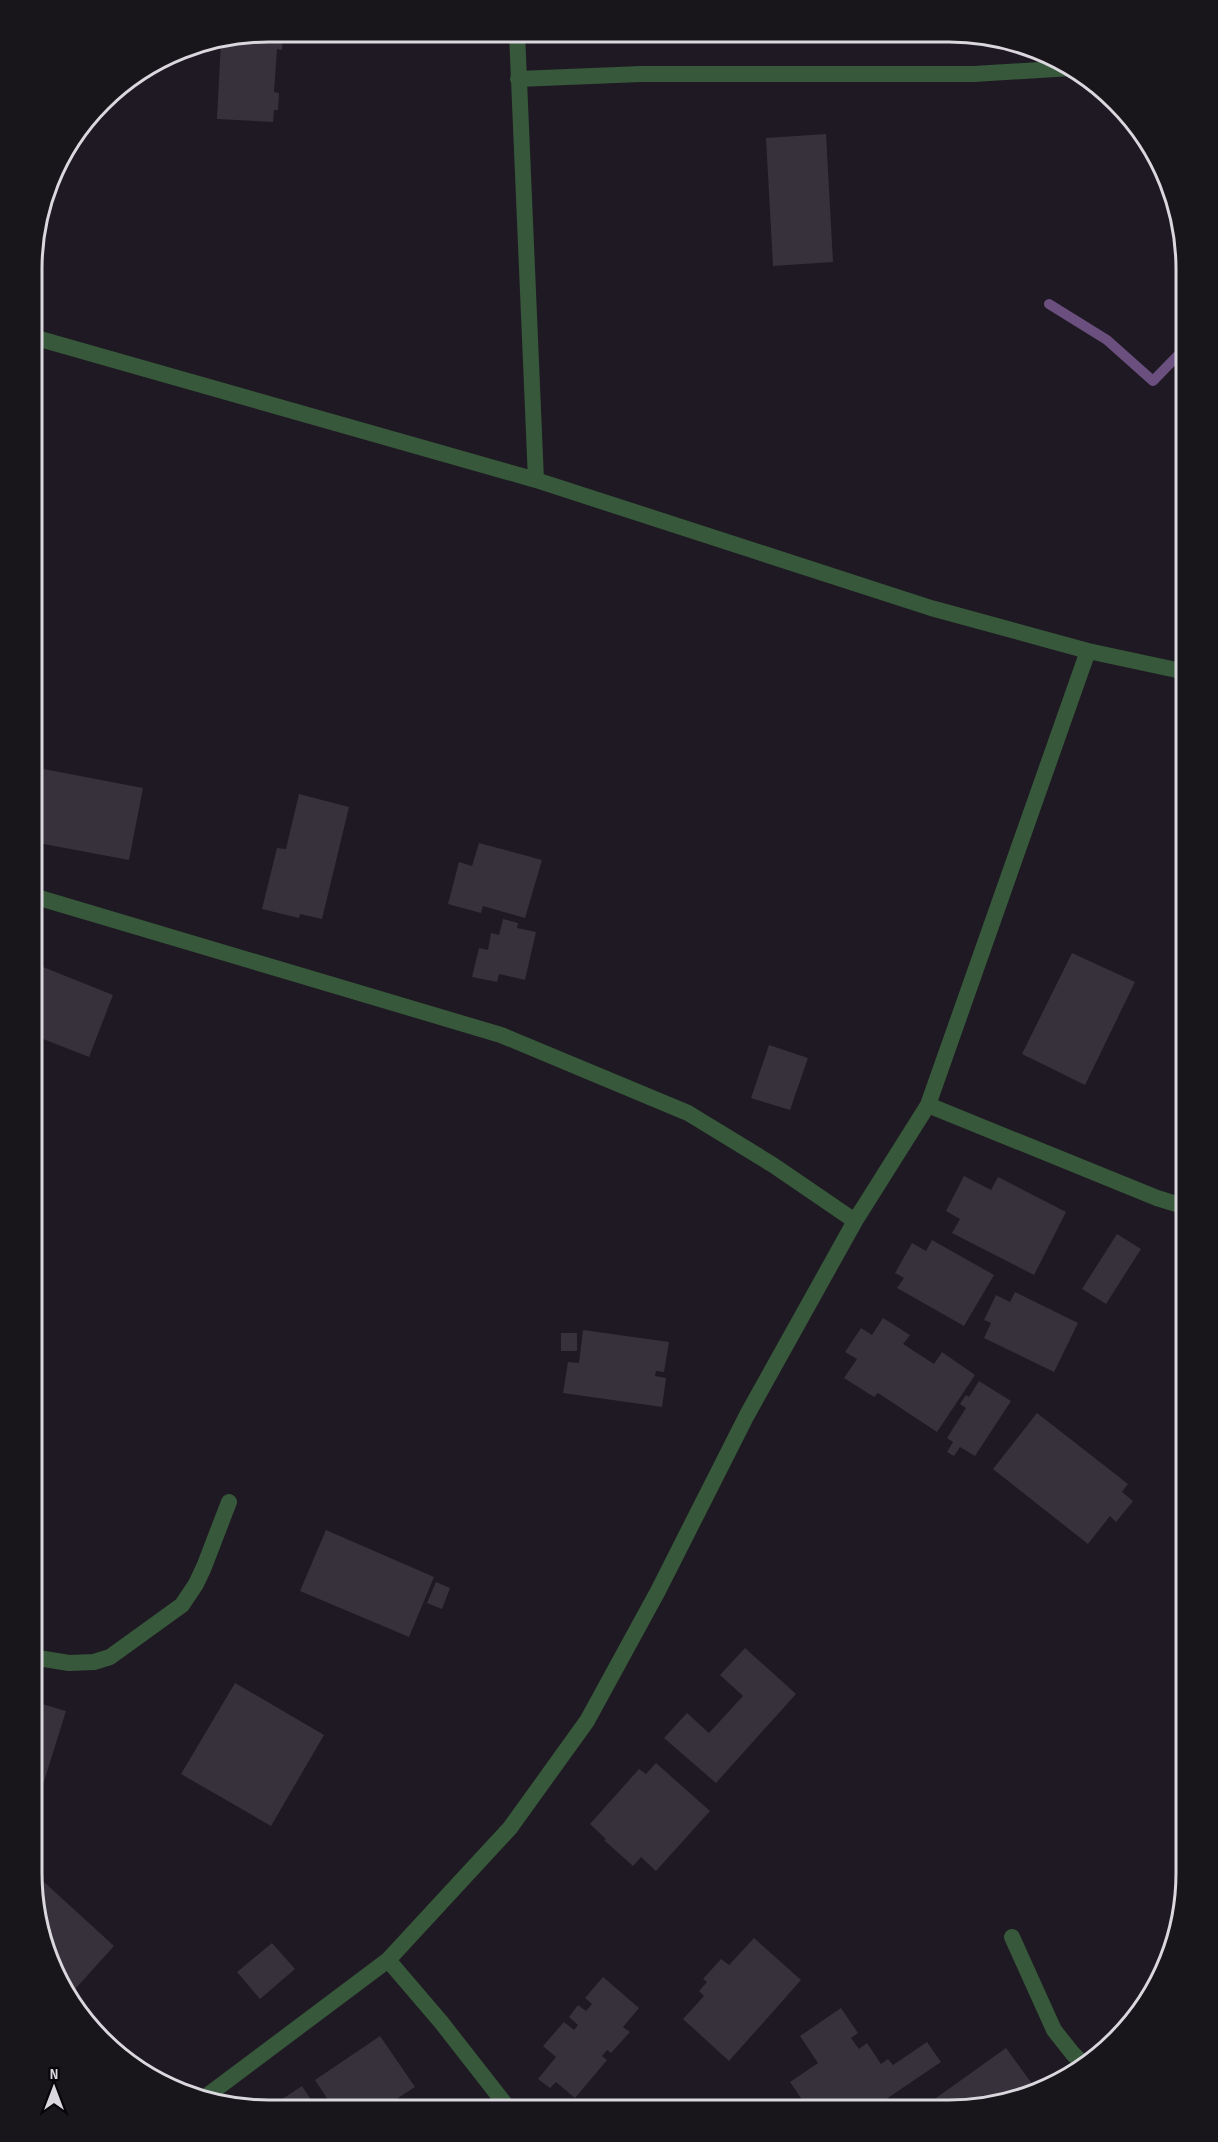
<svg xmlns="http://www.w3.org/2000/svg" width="1218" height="2142" font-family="'Sofia Sans Condensed',sans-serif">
  <rect width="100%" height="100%" fill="#1e1922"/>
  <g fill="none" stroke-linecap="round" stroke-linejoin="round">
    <path stroke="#6b4f7e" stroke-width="10" d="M1049 304 1107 340 1153 381 1186 347"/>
  </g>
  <path fill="#37313b" d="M269 32H283L282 50 277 49 274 92 279 93 278 110H274L273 122 217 119 221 41Z
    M826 134 833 262 773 266 766 138Z
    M33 767 143 788 129 860 33 842Z
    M299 794 349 807 322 919 300 914 299 918 262 909 277 848 286 849Z
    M479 843 542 860 525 918 483 906 481 913 448 904 459 862 472 866Z
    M503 919 518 923 517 928 536 932 525 980 499 974 497 982 472 977 479 948 488 950 491 933 499 935Z
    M1072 953 1135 982 1085 1085 1022 1054Z
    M33 963 113 995 89 1057 33 1035Z
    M769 1045 808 1058 790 1110 751 1098Z
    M964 1176 991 1190 998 1177 1066 1212 1034 1275 952 1233 960 1219 946 1211Z
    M1117 1234 1141 1249 1106 1304 1082 1289Z
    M932 1240 994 1275 964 1326 897 1288 904 1278 895 1273 912 1243 926 1251Z
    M1015 1292 1078 1323 1054 1372 984 1338 991 1323 984 1320 996 1295 1010 1302Z
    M883 1318 910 1335 903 1344 934 1364 942 1352 975 1375 937 1432 878 1393 874 1397 844 1378 857 1359 845 1352 861 1328 872 1335Z
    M583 1330 669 1342 664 1372 656 1371 655 1376 666 1378 662 1407 563 1393 568 1362 579 1363Z
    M561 1333H577V1351H561Z
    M979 1381 1011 1401 975 1456 960 1447 954 1456 947 1452 953 1442 947 1438 966 1408 960 1404 966 1395 969 1397Z
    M1037 1413 1128 1484 1122 1492 1133 1501 1116 1522 1110 1516 1088 1544 993 1469Z
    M326 1530 434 1577 409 1637 300 1591Z
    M436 1582 450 1588 442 1609 427 1603Z
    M745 1648 796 1694 716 1783 664 1738 687 1713 709 1733 743 1696 720 1675Z
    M235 1683 324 1735 271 1826 181 1774Z
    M32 1701 66 1711 32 1820Z
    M656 1763 710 1811 656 1871 641 1857 633 1866 604 1840 606 1839 590 1824 639 1769 646 1774Z
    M32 1871 114 1946 68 1997 44 1950Z
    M754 1938 801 1980 729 2061 683 2019 704 1996 699 1991 707 1982 703 1979 721 1959 729 1965Z
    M272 1943 295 1969 260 1999 237 1972Z
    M603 1977 639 2008 623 2027 630 2032 611 2053 607 2050 602 2056 607 2060 575 2098 556 2082 550 2088 538 2079 556 2057 543 2046 564 2022 574 2030 578 2025 569 2017 578 2005 586 2011 592 2004 585 1998Z
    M841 2008 858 2033 851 2038 859 2049 867 2043 881 2064 888 2059 893 2065 927 2042 941 2062 870 2110 864 2104 855 2110H824L822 2108 819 2110H809L790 2082 818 2063 800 2036Z
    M380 2036 415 2087 381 2109H334L315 2080Z
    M1006 2048 1038 2092 1026 2098 949 2110H934L929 2103Z
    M302 2086 317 2109H267Z
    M422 2098 429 2109H404Z"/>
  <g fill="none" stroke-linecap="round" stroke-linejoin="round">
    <path stroke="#37583a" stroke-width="16" d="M517 33 536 480
      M518 79 641 74H974L1072 68
      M33 337 536 480 931 608 1088 651 1186 672
      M33 896 501 1035 688 1113 773 1165 855 1221
      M928 1105 1157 1198 1186 1207
      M32 1657 69 1663 94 1662 110 1657 182 1605 196 1584 204 1567 229 1502
      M1012 1937 1054 2030 1073 2054 1086 2066
      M388 1960 441 2022 509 2109
      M204 2098 388 1960 510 1828 587 1721 658 1591 747 1415 855 1221 928 1105 1088 651"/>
  </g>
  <path d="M0 0H1218V2142H0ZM269 42H949A227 227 0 0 1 1176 269V1873A227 227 0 0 1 949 2100H269A227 227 0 0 1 42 1873V269A227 227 0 0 1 269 42Z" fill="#18161a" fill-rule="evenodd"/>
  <path fill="none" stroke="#dad7de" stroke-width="3" d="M269 42H949A227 227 0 0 1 1176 269V1873A227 227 0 0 1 949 2100H269A227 227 0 0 1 42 1873V269A227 227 0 0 1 269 42Z"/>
  <g transform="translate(54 2088)" stroke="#070509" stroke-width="4.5" paint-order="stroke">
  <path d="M0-4.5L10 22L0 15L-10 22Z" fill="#dad7de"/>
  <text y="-9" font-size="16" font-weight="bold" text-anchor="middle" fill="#dad7de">N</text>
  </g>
</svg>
